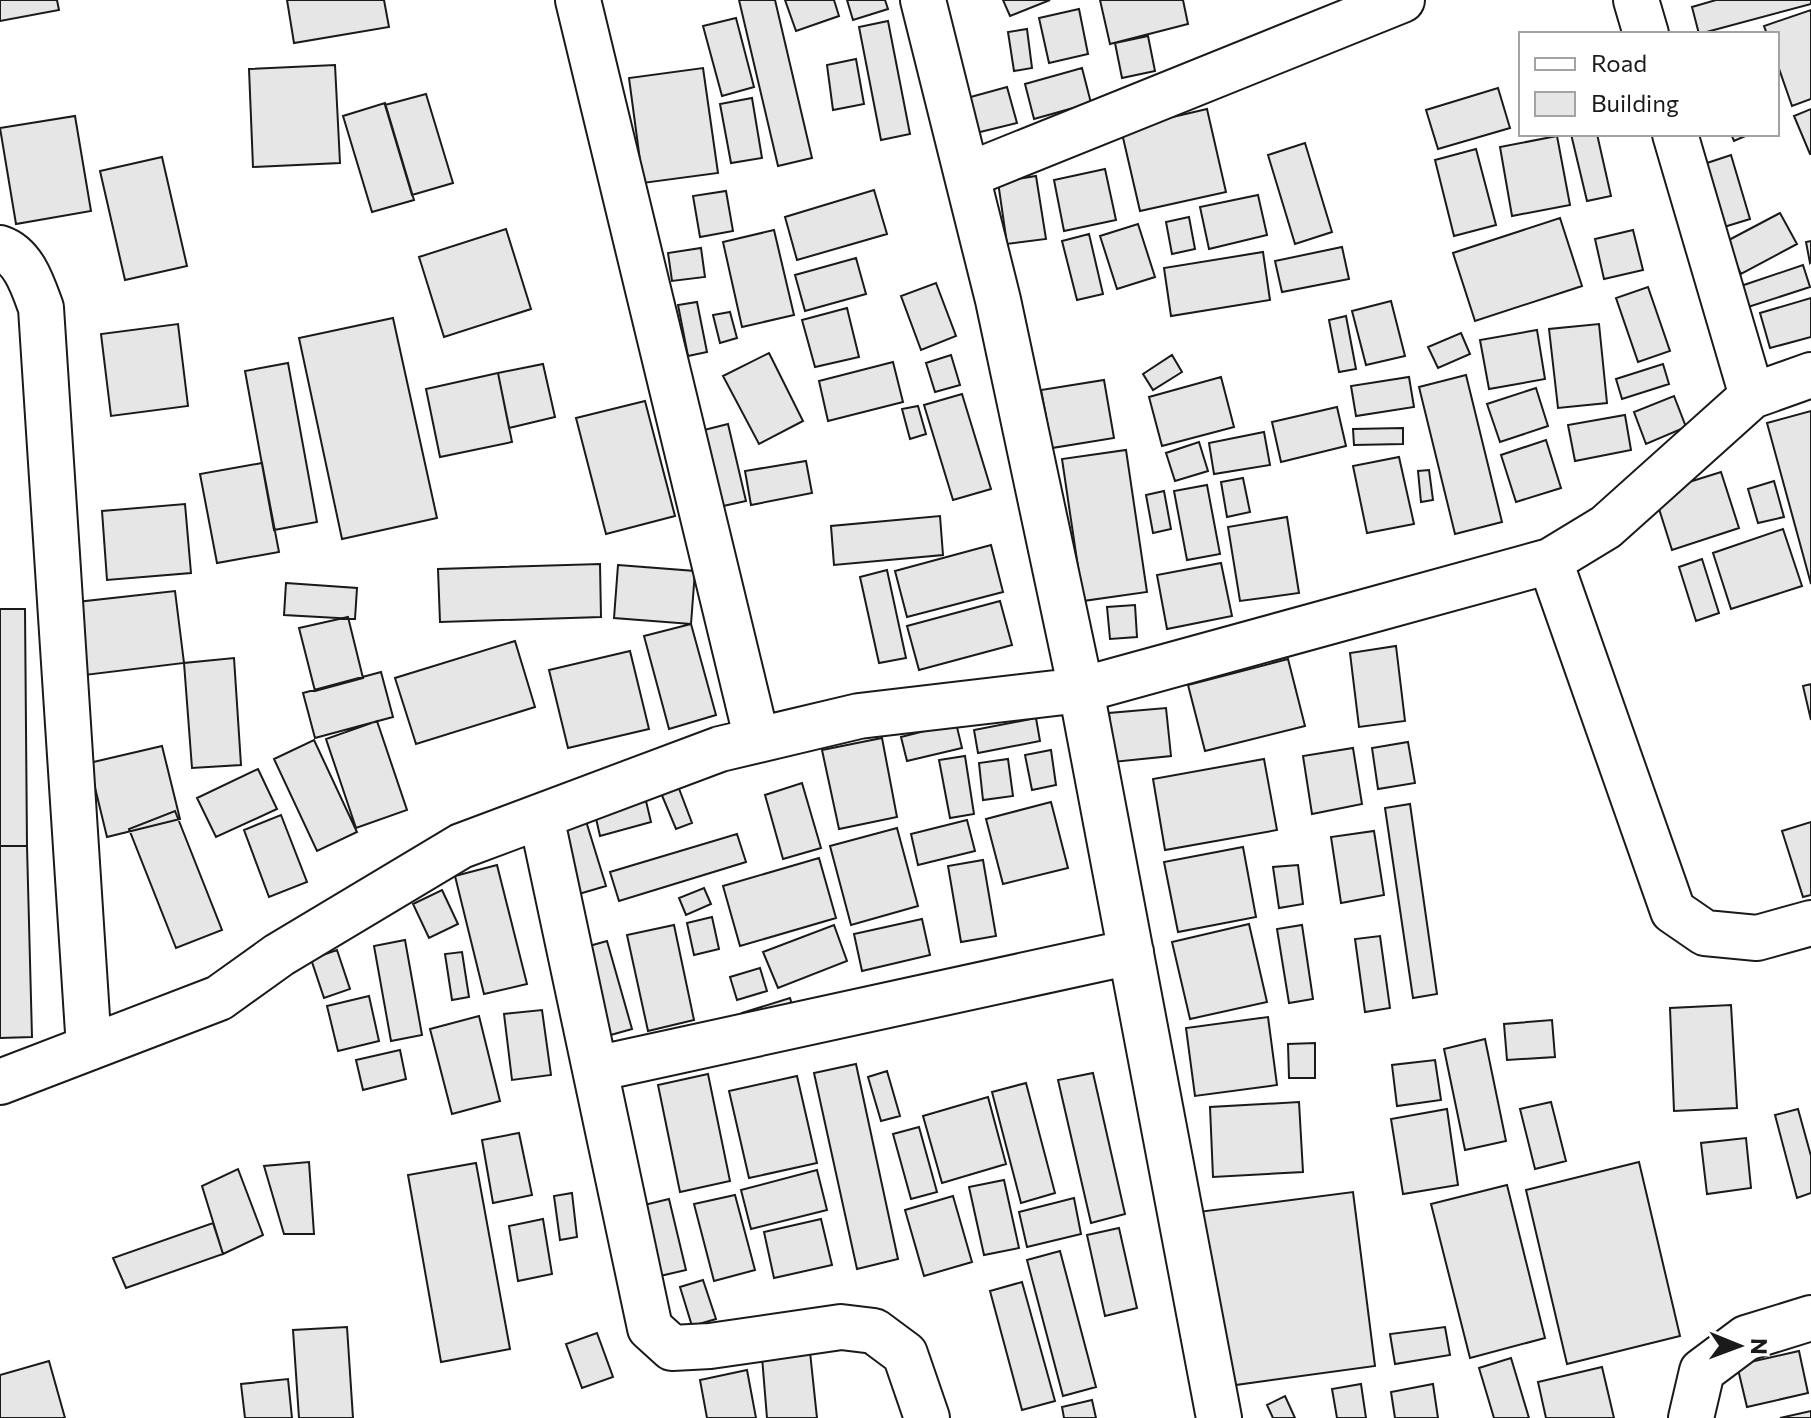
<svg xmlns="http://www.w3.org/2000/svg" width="1811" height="1418" font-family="Commissioner,sans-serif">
  <rect width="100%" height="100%" fill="#fff"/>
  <path fill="#e6e6e6" stroke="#1a1a1a" stroke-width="2" d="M0 0H57L59 10 0 21Z
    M287 0H384L389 27 294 43Z
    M739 0H775L812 158 778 166Z
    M785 0H834L839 16 796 31Z
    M847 0H885L888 9 853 20Z
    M1003 0H1050L1010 16Z
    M1100 0H1183L1188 24 1110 44Z
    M1716 0H1811V4L1699 34 1692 7Z
    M1079 9 1088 54 1049 63 1039 18Z
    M1811 10V99L1792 106 1777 63V34H1767L1764 26Z
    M736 18 754 87 722 96 703 26Z
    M888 21 910 134 881 140 859 27Z
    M1027 29 1032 68 1014 71 1008 32Z
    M1148 36 1155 71 1122 78 1115 43Z
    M856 59 864 104 833 110 827 65Z
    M335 65 340 163 253 167 249 69Z
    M703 68 718 173 643 183 629 78Z
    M1082 68 1091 103 1034 119 1025 84Z
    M1007 87 1017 123 976 133 967 98Z
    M1498 88 1510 128 1438 149 1426 110Z
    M426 94 453 183 412 195 385 105Z
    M752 98 762 158 731 163 720 104Z
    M385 103 414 200 372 212 343 116Z
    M1207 109 1226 192 1140 211 1121 129Z
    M1811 109V154H1810L1794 116Z
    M75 116 91 211 16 224 0 128Z
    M1571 134H1597L1611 196 1587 201Z
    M1731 134H1750L1734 141Z
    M1557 136 1570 205 1512 216 1500 147Z
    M1305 143 1332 232 1295 244 1268 155Z
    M1476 149 1496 225 1454 236 1435 160Z
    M1731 155 1750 219 1724 227 1704 164Z
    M162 157 187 266 125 280 100 171Z
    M1105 169 1116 220 1064 231 1054 180Z
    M1036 176 1046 239 1007 244 998 182Z
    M874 190 887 234 797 260 785 217Z
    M726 191 733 231 700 237 693 196Z
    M1258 195 1267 235 1209 249 1200 207Z
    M1780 213 1797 244 1741 274 1725 242Z
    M1189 217 1195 249 1172 254 1166 222Z
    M1560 218 1582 286 1475 321 1453 253Z
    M1138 224 1155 277 1117 289 1100 236Z
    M506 229 531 309 444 337 419 257Z
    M774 230 794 315 742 327 723 242Z
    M1633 230 1643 270 1604 279 1595 239Z
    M1089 234 1103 294 1077 300 1062 241Z
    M1811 241V262L1810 263 1806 242Z
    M1342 247 1349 279 1282 292 1275 261Z
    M701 248 705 277 672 281 668 253Z
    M1263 252 1270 300 1171 316 1164 268Z
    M856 258 866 294 805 311 795 275Z
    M1803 265 1810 287 1745 308 1738 287Z
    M936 283 956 336 921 350 901 296Z
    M1648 287 1670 351 1638 362 1616 298Z
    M1811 298V337L1770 348 1760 313Z
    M1391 301 1405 356 1366 365 1352 311Z
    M697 302 707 352 688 356 678 305Z
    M847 308 859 357 815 367 802 320Z
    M730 312 737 338 720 343 713 315Z
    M1346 316 1356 369 1339 372 1329 320Z
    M393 318 437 518 342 539 299 338Z
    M178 324 188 406 111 416 101 334Z
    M1599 324 1607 403 1558 408 1549 329Z
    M1537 330 1545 379 1489 389 1480 340Z
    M1461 333 1470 354 1438 368 1428 347Z
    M769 353 803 421 759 444 723 376Z
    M951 355 960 385 935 392 926 363Z
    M1172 355 1182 372 1153 390 1143 374Z
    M893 362 903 402 828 421 819 381Z
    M288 363 317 522 274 530 245 371Z
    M543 364 555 417 509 428 498 373Z
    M1663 364 1669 384 1622 399 1616 379Z
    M498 373 512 442 440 457 426 389Z
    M1466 375 1502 522 1455 534 1419 387Z
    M1221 377 1234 427 1162 446 1149 397Z
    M1409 377 1414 407 1356 416 1351 386Z
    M1104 380 1114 438 1052 448 1041 390Z
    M1536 388 1548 426 1500 442 1487 404Z
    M962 394 991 489 953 500 924 405Z
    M1674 396 1686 427 1646 444 1634 412Z
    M645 401 675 516 606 534 576 418Z
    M918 406 926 434 910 439 902 409Z
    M1337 407 1346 446 1281 462 1272 422Z
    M1811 411V584L1767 423Z
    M1625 415 1631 450 1575 461 1568 425Z
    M728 424 746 501 714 508 696 432Z
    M1403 428V444L1354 445 1353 429Z
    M1264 432 1270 465 1214 474 1209 443Z
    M1546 440 1561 488 1516 502 1501 455Z
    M1199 442 1208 471 1175 481 1166 453Z
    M1126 450 1147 592 1083 601 1062 459Z
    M1399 457 1414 524 1367 533 1353 466Z
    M806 461 812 493 751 505 745 471Z
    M262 463 279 552 217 563 200 474Z
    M1429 470 1433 500 1421 502 1418 471Z
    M1721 472 1739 528 1672 550 1654 493Z
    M1243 478 1250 512 1227 517 1221 482Z
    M1774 481 1784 517 1758 523 1748 489Z
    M1207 485 1220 554 1187 560 1174 491Z
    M1164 491 1171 529 1153 533 1146 495Z
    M185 504 191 573 107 580 102 511Z
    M940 516 943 555 834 565 831 526Z
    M1287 517 1299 593 1240 601 1228 527Z
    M1783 529 1802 586 1731 609 1713 553Z
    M991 545 1003 592 907 617 895 571Z
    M1702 559 1719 613 1696 621 1679 567Z
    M1221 563 1232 616 1167 629 1157 575Z
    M600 564 601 617 440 622 438 569Z
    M618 565 695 571 691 624 614 618Z
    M887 570 906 658 879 663 860 577Z
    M286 583 357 588 355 619 284 615Z
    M175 591 184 663 85 675 77 602Z
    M1000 601 1012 645 919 670 907 626Z
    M1135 605 1137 637 1110 639 1107 607Z
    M0 609H25L27 846H0Z
    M348 617 363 678 315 691 299 628Z
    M691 624 716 715 669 729 644 636Z
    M515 641 535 707 416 744 395 678Z
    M1396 646 1405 721 1359 727 1350 653Z
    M630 651 649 729 568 748 549 670Z
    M234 658 241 765 192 768 184 663Z
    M1288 659 1305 726 1205 751 1188 685Z
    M381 672 393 717 315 738 303 693Z
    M1811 684V720L1803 686Z
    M1166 708 1171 756 1113 762 1109 713Z
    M1036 718 1040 741 978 753 974 730Z
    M377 721 407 810 356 828 326 739Z
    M956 723 962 748 907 761 901 737Z
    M882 738 897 817 839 829 822 750Z
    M314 740 357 832 317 851 274 759Z
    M1408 742 1415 783 1378 789 1372 748Z
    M162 746 180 819 107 837 89 763Z
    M1353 748 1362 804 1312 814 1303 756Z
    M1051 750 1056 785 1032 790 1025 755Z
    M965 756 974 814 950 818 939 760Z
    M1008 759 1013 796 983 800 979 763Z
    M1264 759 1277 830 1165 850 1153 779Z
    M258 769 277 809 216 837 197 798Z
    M802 783 821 848 783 859 765 795Z
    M678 786 692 823 676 829 661 793Z
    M646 801 651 822 600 836 595 814Z
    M1051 802 1068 868 1003 884 986 819Z
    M1410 804 1437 994 1413 998 1385 808Z
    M175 811 222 930 176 948 129 829Z
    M281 815 307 882 269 897 244 830Z
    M967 820 975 851 918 865 911 834Z
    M586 821 606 886 572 896 552 832Z
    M1811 822V895L1803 897 1782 831Z
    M897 828 918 906 851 925 830 846Z
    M1374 831 1384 895 1341 903 1331 837Z
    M737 834 746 862 619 901 610 872Z
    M0 846H27L32 1037 0 1038Z
    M1243 847 1256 917 1178 932 1164 862Z
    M819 858 836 918 740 946 723 886Z
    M983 860 996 936 961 942 948 866Z
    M497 865 527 984 484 994 455 876Z
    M1298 865 1303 904 1279 908 1273 867Z
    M704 888 711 904 686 915 679 898Z
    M442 890 458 924 429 938 413 904Z
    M712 917 719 949 694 955 687 923Z
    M922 919 930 955 862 971 854 934Z
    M1249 924 1267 1002 1190 1019 1172 942Z
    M674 925 694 1020 648 1031 627 935Z
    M834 925 847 961 778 988 763 952Z
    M1302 925 1313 999 1289 1003 1277 929Z
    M1380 936 1390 1008 1365 1012 1355 939Z
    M405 940 422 1035 391 1041 374 946Z
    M607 941 632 1029 600 1038 575 950Z
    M337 950 350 989 324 998 311 959Z
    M462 952 469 997 452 1000 445 954Z
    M760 968 767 991 737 1000 730 977Z
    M369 996 379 1041 338 1051 327 1006Z
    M790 998 793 1008 745 1023 742 1013Z
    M1731 1005 1737 1108 1674 1111 1670 1008Z
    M542 1010 551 1075 512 1080 504 1014Z
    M479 1016 500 1101 452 1114 430 1029Z
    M1268 1017 1277 1085 1195 1096 1186 1028Z
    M1552 1020 1555 1057 1507 1060 1504 1024Z
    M1485 1039 1506 1141 1465 1150 1444 1049Z
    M1315 1043V1078H1289L1288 1044Z
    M400 1050 406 1079 363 1090 356 1060Z
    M1435 1060 1441 1100 1397 1106 1392 1065Z
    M856 1064 898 1259 857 1269 814 1073Z
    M887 1071 900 1116 881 1121 868 1077Z
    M1093 1073 1125 1214 1091 1223 1058 1080Z
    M708 1074 730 1181 680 1192 658 1085Z
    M797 1076 817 1163 749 1178 729 1091Z
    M1026 1083 1055 1193 1021 1203 992 1092Z
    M988 1097 1006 1164 942 1183 923 1116Z
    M1299 1102 1303 1172 1213 1177 1210 1107Z
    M1551 1102 1566 1161 1535 1169 1520 1109Z
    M1447 1109 1458 1185 1403 1194 1391 1119Z
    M1798 1109 1811 1156V1193L1797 1198 1775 1115Z
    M919 1127 937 1192 911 1199 893 1134Z
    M519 1133 532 1195 493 1203 482 1140Z
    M1746 1138 1751 1188 1707 1194 1701 1143Z
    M309 1162 314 1234H284L264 1166Z
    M1639 1162 1680 1336 1567 1364 1526 1190Z
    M476 1163 510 1349 441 1362 408 1175Z
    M238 1169 263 1235 223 1254 202 1186Z
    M817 1170 827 1210 751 1229 741 1190Z
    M1004 1180 1019 1248 984 1255 969 1187Z
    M1507 1185 1545 1338 1470 1358 1431 1204Z
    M1353 1192 1375 1366 1221 1387 1198 1212Z
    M572 1193 577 1237 560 1240 554 1196Z
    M735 1195 755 1270 714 1281 694 1204Z
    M953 1196 972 1262 924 1276 905 1210Z
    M1074 1198 1081 1234 1027 1247 1019 1212Z
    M669 1199 686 1270 660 1276 644 1205Z
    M543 1219 552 1274 518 1281 509 1226Z
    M821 1219 832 1265 774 1278 764 1232Z
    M213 1223 223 1254 126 1288 113 1258Z
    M1119 1228 1137 1308 1105 1316 1087 1235Z
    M1060 1251 1096 1387 1063 1396 1027 1260Z
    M703 1280 716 1319 692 1326 680 1287Z
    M1022 1282 1055 1401 1022 1410 990 1291Z
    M347 1327 353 1418H299L293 1330Z
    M1445 1327 1450 1355 1395 1364 1390 1334Z
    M597 1333 613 1377 582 1388 566 1344Z
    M1799 1351 1808 1393 1747 1407 1737 1365Z
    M810 1352 817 1418H767L762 1357Z
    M1511 1358 1529 1418H1494L1479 1368Z
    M49 1361 65 1418H0V1375Z
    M1602 1367 1614 1418H1546L1538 1382Z
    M747 1370 756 1418H707L700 1380Z
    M288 1379 292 1418H245L241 1384Z
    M1361 1384 1366 1418H1337L1332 1389Z
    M1433 1384 1438 1418H1395L1391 1392Z
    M1285 1396 1295 1418H1273L1267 1405Z
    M1092 1400 1096 1418H1064L1062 1407Z
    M1811 1411V1418H1780Z"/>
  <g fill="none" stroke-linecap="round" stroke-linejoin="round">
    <g stroke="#1a1a1a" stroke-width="48">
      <path id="minor" d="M578 0 757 740
        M923 0 998 300 1081 690 1219 1418
        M1636 0 1646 34
        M1675 134 1752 396
        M968 175 1402 0
        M0 248C24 256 33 286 41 308L89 1048
        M1550 561 1673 911 1705 933 1757 938 1811 923
        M541 816 650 1328 672 1348 710 1346 841 1327 874 1331 905 1354 927 1418
        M595 1069 1131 952
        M0 1082 219 998 279 955 461 846 720 749 859 716 1081 690 1550 561 1606 527 1752 396 1811 375
        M1691 1418 1702 1371 1746 1338 1811 1318"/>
    </g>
    <use href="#minor" stroke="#fff" stroke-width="44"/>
  </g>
  <rect x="1519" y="32" width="260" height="104" fill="#ffffff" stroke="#a3a3a3" stroke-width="2"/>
  <rect x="1535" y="58" width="40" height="12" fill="#ffffff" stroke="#a3a3a3" stroke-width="2"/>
  <text x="1591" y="72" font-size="24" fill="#1a1a1a">Road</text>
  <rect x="1535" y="92" width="40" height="24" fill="#e6e6e6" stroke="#a3a3a3" stroke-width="2"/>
  <text x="1591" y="112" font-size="24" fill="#1a1a1a">Building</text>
  <g transform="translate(1739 1346) rotate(91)" stroke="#ffffff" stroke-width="6" paint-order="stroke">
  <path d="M0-6L14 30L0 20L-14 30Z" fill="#1a1a1a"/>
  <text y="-12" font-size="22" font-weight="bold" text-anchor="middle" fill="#1a1a1a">N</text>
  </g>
</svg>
